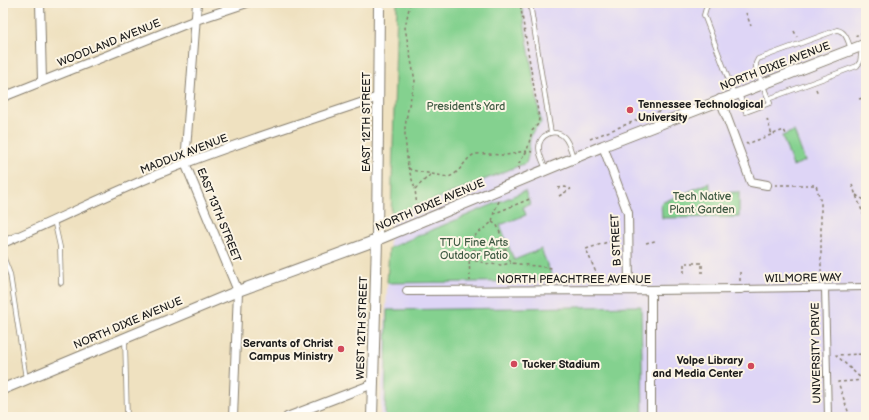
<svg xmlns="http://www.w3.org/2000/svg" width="869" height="420" font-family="'Balsamiq Sans',sans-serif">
  <rect width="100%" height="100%" fill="#fcf5e5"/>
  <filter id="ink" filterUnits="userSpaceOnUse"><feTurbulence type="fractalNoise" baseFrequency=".025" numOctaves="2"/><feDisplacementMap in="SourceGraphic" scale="8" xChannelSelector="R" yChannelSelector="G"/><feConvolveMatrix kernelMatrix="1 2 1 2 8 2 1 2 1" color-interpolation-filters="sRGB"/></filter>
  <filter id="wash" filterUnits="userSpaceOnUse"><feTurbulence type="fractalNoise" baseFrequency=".012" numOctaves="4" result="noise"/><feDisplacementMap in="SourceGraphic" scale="16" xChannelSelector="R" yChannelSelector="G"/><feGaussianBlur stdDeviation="0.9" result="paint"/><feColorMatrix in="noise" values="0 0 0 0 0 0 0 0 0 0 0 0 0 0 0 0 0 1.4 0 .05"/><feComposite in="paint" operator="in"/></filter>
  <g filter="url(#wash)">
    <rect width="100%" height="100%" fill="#efe1c0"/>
    <path fill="#ded5f6" d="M397 3H866V417H380L391 217Z"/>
    <path fill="#84d18f" stroke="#507656" d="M397 3H521L541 123C537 127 532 131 531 136 528 145 530 154 526 163L391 217Z
      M794 131 805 161 793 166 782 136Z
      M709 183 711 190 715 193 739 192V217L662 218 661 203Z
      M525 191 530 204 523 207 526 215 500 225 514 260 541 249 554 281 387 283 389 248Z
      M641 306 643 417H385L387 310Z"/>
  </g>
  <g filter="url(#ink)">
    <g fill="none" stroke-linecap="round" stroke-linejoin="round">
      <g stroke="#867e6e" stroke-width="5.5">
        <path id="service" d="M530 3 551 133
          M709 3 706 8 704 15 734 94
          M739 94 746 112 770 103 756 68V63L758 59 837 30C846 31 848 42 851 49
          M768 99 857 66 860 62 862 47
          M546 169C543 162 539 155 539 148 539 134 555 128 564 137 569 142 571 151 573 157
          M54 220 60 247 61 283
          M3 256 10 274 26 379
          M125 339 127 417"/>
      </g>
      <g stroke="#867e6e" stroke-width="8">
        <path id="pedestrian" d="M825 288 828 417
          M741 289 866 287"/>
      </g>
      <g stroke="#867e6e" stroke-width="10">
        <path id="minor" d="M40 3 42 81
          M197 3 185 163 238 291 233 417
          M3 97 196 20 247 3
          M720 99 751 182 767 185
          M603 146 628 213 629 290
          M3 243C64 217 124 186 186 163 249 139 314 119 378 97
          M407 291 651 290 741 289
          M287 417 373 384
          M651 417V290"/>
      </g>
      <g stroke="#867e6e" stroke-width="12">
        <path id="tertiary" d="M3 389 238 291 377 240 603 146 866 44
          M372 417 377 240 379 3"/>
      </g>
      <path stroke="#867e6e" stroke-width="1.5" stroke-dasharray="3 3" stroke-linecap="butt" d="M410 3 405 28 415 81 408 109 405 127V136L408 167 411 170 448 177C460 174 463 161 473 155 480 152 496 155 504 155 514 155 522 149 532 152
        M784 3 786 8
        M746 13 751 26
        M794 31 797 37
        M855 36 866 31
        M801 50 803 56
        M816 89 818 94
        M859 99 866 97
        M767 119 772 135
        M590 139 677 104
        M746 143 747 144 784 130 786 134
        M408 167 415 189
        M519 170V163L527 151 532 131 538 124 539 118 520 3
        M775 185H816L821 203V280
        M852 185 866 221
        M558 188 565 187 571 189
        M856 195 866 201
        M559 196 571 189
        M417 207 415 189 431 174
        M493 214 532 198
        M492 222 497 225 511 263 552 268
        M646 243 655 241
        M464.5 251a4.5 4.5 0 1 1 9 0a4.5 4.5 0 1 1-9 0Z
        M470 247 472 238 492 222 494 212 500 199
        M473 250 505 249
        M469 255 470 281
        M469 259 489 264 502 265 511 263
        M740 272V281
        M684 273V263H702V273
        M600 282 586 249 614 240
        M864 381 836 355 866 354
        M850 417 838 382 866 380"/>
      <use href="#service" stroke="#fff" stroke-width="4"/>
      <use href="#pedestrian" stroke="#fff" stroke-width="6"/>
      <use href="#minor" stroke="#fff" stroke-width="8"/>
      <use href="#tertiary" stroke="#fff" stroke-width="10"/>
    </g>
  </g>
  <g fill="#d1495b" stroke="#fcf5e5" stroke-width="1.5">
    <circle cx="630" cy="110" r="4"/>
    <circle cx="341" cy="349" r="4"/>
    <circle cx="514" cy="364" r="4"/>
    <circle cx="751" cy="366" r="4"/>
  </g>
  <g text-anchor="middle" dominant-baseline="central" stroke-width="4" stroke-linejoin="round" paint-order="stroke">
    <g font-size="11" fill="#1c1c1c" stroke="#fcf5e5">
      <text transform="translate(109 43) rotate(-22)">WOODLAND AVENUE</text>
      <text transform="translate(775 66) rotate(-21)">NORTH DIXIE AVENUE</text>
      <text transform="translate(366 122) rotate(-90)">EAST 12TH STREET</text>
      <text transform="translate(184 154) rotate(-21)">MADDUX AVENUE</text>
      <text transform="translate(430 205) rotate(-23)">NORTH DIXIE AVENUE</text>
      <text transform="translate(219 215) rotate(68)">EAST 13TH STREET</text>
      <text transform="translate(616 240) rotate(-93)">B STREET</text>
      <text transform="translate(803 278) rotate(-1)">WILMORE WAY</text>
      <text x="574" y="279">NORTH PEACHTREE AVENUE</text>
      <text transform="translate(128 323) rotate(-23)">NORTH DIXIE AVENUE</text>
      <text transform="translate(362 328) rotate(-88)">WEST 12TH STREET</text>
      <text transform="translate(816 353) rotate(-91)">UNIVERSITY DRIVE</text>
    </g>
    <g font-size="11" font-weight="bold" fill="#1c1c1c" stroke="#fcf5e5" text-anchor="start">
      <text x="638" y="104">Tennessee Technological<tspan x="638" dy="13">University</tspan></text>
      <text x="333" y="343" text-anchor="end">Servants of Christ<tspan x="333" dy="13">Campus Ministry</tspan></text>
      <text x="743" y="360" text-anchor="end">Volpe Library<tspan x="743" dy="13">and Media Center</tspan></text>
      <text x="522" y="364">Tucker Stadium</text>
    </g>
    <g font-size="11" fill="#405b44" stroke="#fcf5e5">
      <text x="466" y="106">President's Yard</text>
      <text x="702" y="196">Tech Native<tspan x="702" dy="13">Plant Garden</tspan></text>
      <text x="474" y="242">TTU Fine Arts<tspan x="474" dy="13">Outdoor Patio</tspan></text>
    </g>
  </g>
  <rect width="869" height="420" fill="none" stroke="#fcf5e5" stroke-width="16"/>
</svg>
